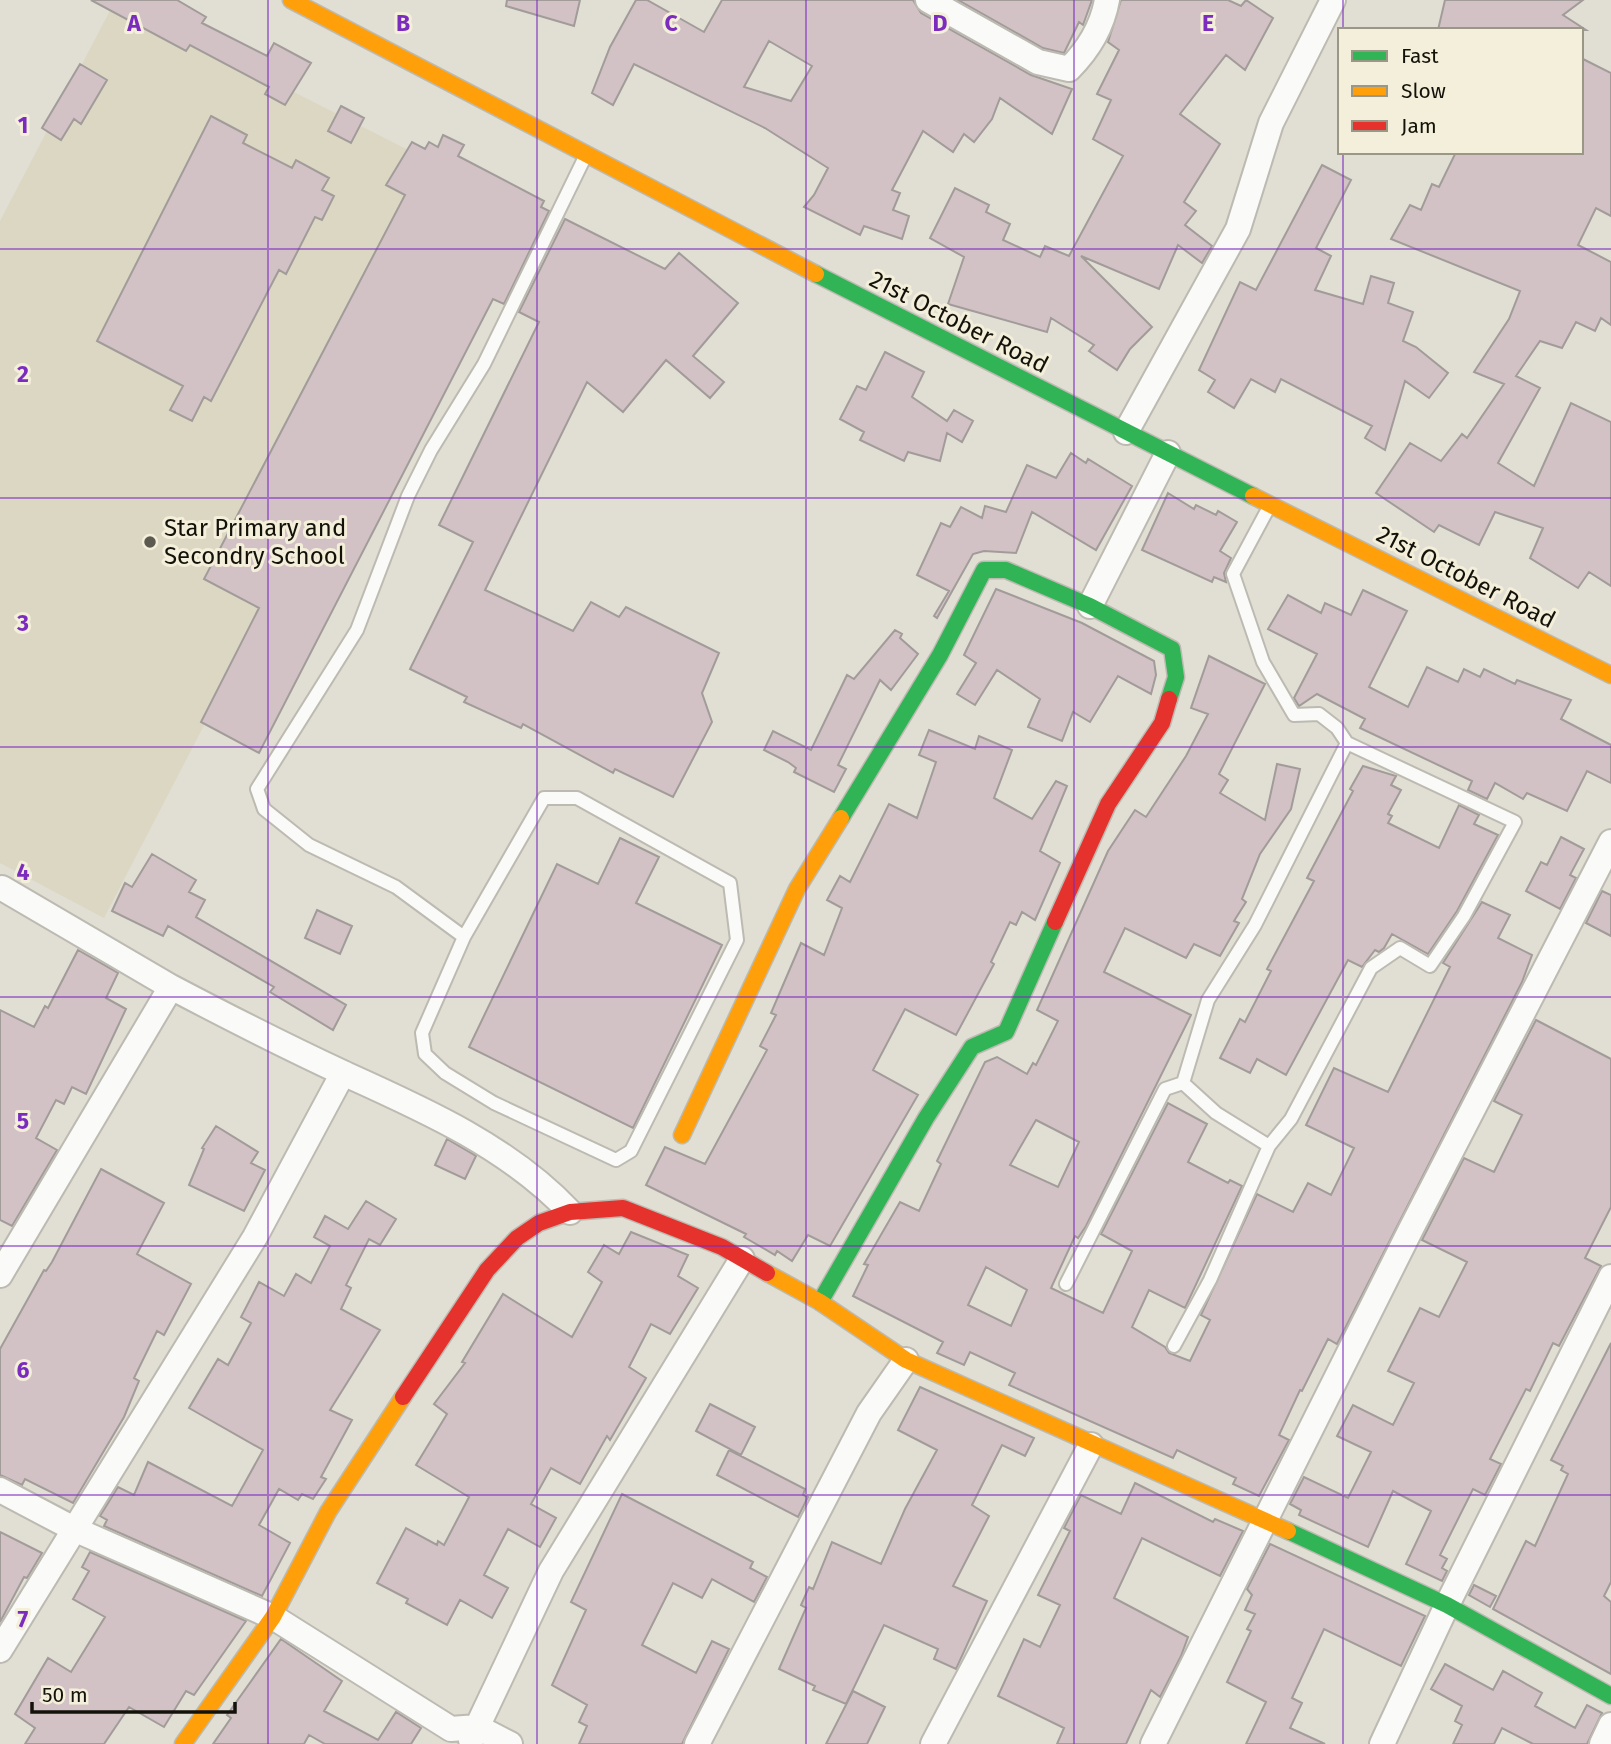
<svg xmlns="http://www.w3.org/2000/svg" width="1611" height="1744" font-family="'Fira Sans',sans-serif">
  <rect width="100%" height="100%" fill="#e1ded3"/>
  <path fill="#dcd7c3" d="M115 1 483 188 104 918 0 863V221Z"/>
  <path fill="#d2c2c5" stroke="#a19c99" stroke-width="2" fill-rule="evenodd" d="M91 0H177L206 17 202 23 267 56 274 43 311 63 285 105 265 94 269 87 190 45 186 51Z
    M507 0H580L574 26 506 6Z
    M636 0H647L704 32 722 0H913L921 13 1031 75 1072 89 1052 134 1000 98 992 119 974 142 964 134 953 152 923 131 892 190 900 193 893 210 909 216 902 239 864 226 860 235 804 207 814 195 828 168 765 128 634 64 613 105 592 93 610 47ZM769 41 812 66 791 101 744 87Z
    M958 0H1092L1083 25 1079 22 1064 53 1043 48Z
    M1121 0H1228L1241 6 1246 0 1273 18 1245 70 1226 55 1180 114 1220 144 1184 202 1196 211 1185 225 1212 246 1202 263 1178 245 1159 289 1081 256 1152 327 1130 349 1117 370 1089 351 1094 345 1051 318 1047 332 948 304 964 257 930 238 955 188 989 205 986 212 1010 224 1003 240 1040 257 1045 246 1069 256 1123 156 1093 139 1111 100 1097 94 1119 50 1108 42Z
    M1445 0H1583L1563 15 1586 30H1438Z
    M1581 58 1611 73V216L1596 208 1578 245 1611 262V325L1601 318 1595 331 1576 322 1562 348 1540 341 1516 376 1540 388 1498 463 1534 486 1571 403 1611 422V586L1589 572 1578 588 1530 558 1543 528 1495 512 1479 545 1439 525 1434 532 1376 493 1410 443 1441 461 1462 434 1467 438 1504 384 1474 372 1509 319 1520 291 1391 239 1410 205 1421 210 1432 184 1439 187 1456 152H1581Z
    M80 64 107 80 81 124 74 119 61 140 42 128Z
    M341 106 364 118 351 143 328 131Z
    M211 116 247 135 243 143 292 168 296 160 329 178 322 190 334 196 322 220 315 217 286 274 279 270 211 401 204 397 192 421 170 410 183 386 97 341Z
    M443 135 464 145 458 156 544 201 541 207 549 211 504 304 493 299 259 753 201 722 259 608 204 579 405 195 386 185 412 142 425 149 429 142 438 147Z
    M1322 165 1351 180 1316 248 1331 256 1315 290 1363 304 1371 276 1394 283 1388 303 1413 312 1403 341 1416 347 1448 373 1429 398 1405 381 1385 450 1365 438 1372 426 1281 379 1275 392 1251 379 1234 408 1208 392 1215 380 1199 370 1240 282 1256 290Z
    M565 219 665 269 679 253 738 303 693 356 724 382 710 398 666 360 623 412 587 382 485 590 573 631 591 602 619 617 626 607 719 653 702 693 712 722 673 797 615 769 613 773 523 724 521 728 464 702 467 697 410 669 473 542 439 525 539 322 519 312Z
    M885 352 924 372 912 397 947 421 954 410 973 421 962 442 947 433 940 461 908 452 904 461 860 440 864 432 840 419 857 386 866 390Z
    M1071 453 1086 463 1088 459 1132 486 1096 550 1032 512 1016 553 984 551 973 554 937 618 934 616 949 591 917 575 941 523 950 527 961 507 982 518 985 506 1006 512 1027 465 1056 478Z
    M1168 493 1194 509 1196 505 1216 515 1218 511 1237 522 1220 551 1231 558 1224 573 1226 582 1214 577 1212 582 1142 550Z
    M996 589 1082 623 1154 661 1156 675 1151 694 1118 676 1090 722 1073 712 1062 741 1028 727 1040 699 997 670 975 705 957 694 976 663 964 655Z
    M1363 590 1407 611 1369 687 1408 707 1427 667 1458 682 1464 669 1480 677 1484 669 1515 684 1517 680 1571 700 1561 719 1611 745V783L1587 771 1567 811 1527 793 1523 799 1495 783 1487 799 1468 790 1472 781 1360 728 1365 719 1317 694 1299 706 1294 698 1317 654 1268 629 1288 595 1321 613 1325 603 1351 615Z
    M895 630 902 634 900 638 918 654 891 690 880 680 838 765 846 769 834 792 794 772 796 768 788 762 764 750 773 731 811 750 847 675 854 679Z
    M1209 656 1265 684 1219 774 1228 780 1220 793 1265 820 1277 764 1300 769 1291 809 1260 854 1242 899 1246 902 1234 921 1239 923 1220 956 1194 944 1186 958 1125 928 1104 972 1191 1015 1086 1226 1078 1238 1075 1236 1051 1288 1103 1313 1132 1251 1101 1234 1168 1103 1207 1124 1188 1162 1228 1183 1230 1180 1242 1186 1185 1308 1149 1290 1132 1327 1165 1347 1169 1353 1190 1361 1210 1320 1201 1315 1257 1194 1293 1212 1308 1183 1331 1195 1354 1148 1306 1125 1334 1068 1388 1092 1450 967 1443 963 1482 902 1510 915 1498 938 1532 955 1522 982 1337 1344 1328 1339 1302 1391 1300 1390 1279 1435 1289 1440 1259 1496 1233 1484 1236 1478 1177 1450 1173 1458 1009 1385 1015 1373 970 1352 964 1365 937 1353 943 1342 853 1296 868 1265 864 1264 900 1202 919 1211 941 1164 937 1161 985 1062 997 1057 1027 1074 1033 1063 1036 1065 1058 1021 1037 1010 1108 851 1135 810 1146 817 1186 756 1208 714 1191 708ZM1036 1120 1079 1142 1058 1187 1010 1165ZM986 1267 1027 1290 1011 1326 968 1305Z
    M929 730 975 749 979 736 1012 750 994 798 1032 819 1056 781 1067 786 1040 851 1060 863 1035 920 1022 912 1016 925 1010 922 991 962 994 964 956 1035 905 1009 873 1070 918 1095 830 1246 808 1235 792 1261 777 1251 775 1255 744 1237 746 1234 646 1185 665 1147 705 1164 767 1050 760 1046 776 1015 771 1013 801 943 824 955 842 908 827 900 840 876 850 882 889 804 917 818 936 762 919 755Z
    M1363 766 1396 776 1391 785 1401 790 1388 814 1392 816 1388 823 1439 848 1459 805 1479 815 1474 824 1498 835 1457 911 1428 954 1392 934 1384 948 1379 952 1375 950 1362 967 1348 960 1286 1075 1257 1059 1250 1073 1220 1058 1240 1019 1245 1022 1271 971 1267 969 1314 881 1307 878 1353 791 1350 789Z
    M1561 837 1584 849 1570 875 1576 878 1560 909 1526 891 1541 862 1547 865Z
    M620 838 659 857 636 903 722 945 633 1128 469 1047 557 864 598 884Z
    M152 854 196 880 189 892 205 900 196 917 346 1005 333 1030 270 992 274 987 168 926 163 936 112 911 125 883 132 887Z
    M1602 891 1611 895V936L1586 923Z
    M317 910 352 926 340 954 305 938Z
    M78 950 118 973 106 998 126 1009 86 1094 72 1087 64 1104 56 1100 36 1138 57 1150 12 1226 0 1220V1010L34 1027 45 1006 48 1008Z
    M1536 1020 1611 1059V1207L1585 1258 1601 1266 1559 1346 1553 1343 1530 1391 1526 1389 1490 1459 1501 1464 1485 1495 1473 1489 1440 1555 1447 1559 1442 1568 1447 1571 1442 1581 1406 1564 1431 1511 1393 1491 1368 1547 1299 1515 1301 1510 1290 1504 1304 1477 1348 1498 1371 1452 1337 1436 1353 1405 1393 1425 1414 1383 1388 1371 1420 1308 1439 1317 1467 1262 1422 1240 1464 1158 1494 1172 1522 1115 1494 1101Z
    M216 1126 258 1152 251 1163 265 1170 244 1211 189 1185 204 1149 202 1148Z
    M447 1139 476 1156 465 1179 435 1165Z
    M101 1169 164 1203 137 1254 191 1284 164 1335 157 1331 134 1378 139 1381 124 1417 73 1503 25 1479 22 1485 0 1475V1349L44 1270 46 1271 52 1262Z
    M366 1201 396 1219 380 1245 369 1239 346 1285 351 1288 341 1309 380 1330 330 1410 352 1420 321 1477 326 1479 313 1499 302 1494 298 1500 279 1489 259 1525 290 1543 262 1596 104 1526 107 1520 100 1516 118 1487 134 1495 148 1462 232 1506 263 1450 189 1408 218 1359 228 1365 251 1323 241 1317 259 1282 284 1296 296 1274 311 1283 330 1246 314 1237 325 1216 348 1229Z
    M631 1232 688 1255 678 1276 698 1288 670 1334 651 1324 629 1367 646 1378 610 1440 607 1436 580 1484 551 1468 531 1504 556 1518 540 1547 508 1529 484 1575 508 1588 492 1618 460 1600 447 1625 406 1603 408 1599 377 1583 406 1528 437 1545 438 1541 444 1545 469 1497 416 1465 447 1414 434 1404 465 1363 462 1362 503 1294 572 1337 602 1282 588 1272 604 1245 619 1254Z
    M1611 1343V1582L1604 1596 1611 1602V1674L1493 1609 1526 1541 1535 1546 1568 1474 1561 1470 1563 1466 1551 1460Z
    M920 1387 1034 1438 1025 1456 1002 1445 972 1505 989 1516 953 1586 987 1601 956 1669 934 1659 938 1649 884 1625 846 1704 813 1690 815 1686 779 1669 806 1608 801 1605 809 1587 813 1589 832 1542 881 1564 905 1509 937 1450 898 1430Z
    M710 1404 755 1427 741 1455 696 1431Z
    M729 1450 805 1489 803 1495 808 1497 798 1517 717 1475Z
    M1135 1483 1213 1522 1215 1519 1243 1531 1220 1576 1142 1538 1114 1598 1188 1637 1181 1656 1160 1697 1151 1690 1126 1744H1057L1064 1728 998 1696 1024 1639 1040 1647 1060 1605 1038 1595 1070 1531 1064 1528 1081 1495 1121 1514Z
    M622 1494 753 1562 750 1568 767 1577 754 1602 712 1579 702 1598 673 1583 642 1645 696 1673 712 1641 729 1649 682 1744H579L587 1726 579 1722 587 1705 552 1685 586 1610 571 1602Z
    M0 1532 42 1553 27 1578 24 1577 0 1622Z
    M1270 1544 1425 1616 1401 1666 1324 1629 1292 1698 1302 1703 1290 1728 1325 1744H1246L1266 1702 1227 1682 1251 1631 1247 1629 1255 1614 1245 1610 1252 1595 1247 1589Z
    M90 1552 246 1621 194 1695 186 1691 164 1727 129 1707 104 1744H25L35 1728 15 1714 48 1658 71 1672 105 1617 73 1599 89 1571 82 1567Z
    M1474 1585 1496 1596 1490 1607 1469 1595Z
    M281 1639 342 1681 324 1711 378 1740 396 1712 421 1728 411 1744H325L309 1735 304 1744H213L231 1718 227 1715Z
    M1445 1664 1493 1690 1503 1671 1542 1693 1535 1706 1575 1728 1587 1705 1602 1713 1587 1744H1533L1502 1728 1494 1744H1453L1462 1725 1455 1721 1462 1706 1431 1689Z
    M853 1691 885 1707 867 1744H826Z"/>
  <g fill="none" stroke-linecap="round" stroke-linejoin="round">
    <g stroke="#bcbab1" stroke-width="16">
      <path id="lane" d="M544 798H577L730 883 737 940 631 1151 616 1160 494 1103 445 1073 425 1054 422 1033 464 937Z
        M464 937 396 887 309 845 264 809 257 789 357 630 408 496 431 450 484 364 584 159
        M1269 1146 1291 1119 1371 968 1400 948 1430 966 1464 916 1515 822 1347 743 1337 728 1319 714 1294 715 1263 662 1233 574 1269 507
        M1066 1284 1165 1089 1183 1083
        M1174 1346 1210 1280 1269 1146 1216 1113 1183 1083 1208 1000 1255 925 1347 743"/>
    </g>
    <g stroke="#bcbab1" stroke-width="28">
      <path id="street" d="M928 0 1038 62 1069 69C1089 49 1102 28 1107 0
        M1126 432 1238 229 1271 123 1333 0
        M1090 606 1168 453
        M2 888 171 987
        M0 1275 171 987C228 1017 285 1046 343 1073 423 1109 509 1147 570 1212
        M0 1490 74 1529 273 1617 451 1729 477 1727 510 1744
        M0 1650 255 1237 343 1073
        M471 1740 551 1571 742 1259
        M697 1744 869 1413 906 1360
        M933 1744 1091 1445
        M1153 1744 1411 1229 1611 842
        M1382 1744 1447 1605 1611 1277
        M1602 1744 1611 1725"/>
    </g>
    <g stroke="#bcbab1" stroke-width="19">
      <path id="fast" d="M816 274 1253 496
        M841 818 940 655 984 570H1006L1090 606 1172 649 1176 677 1169 699
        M820 1302 926 1118 972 1047 1006 1032 1055 922
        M1288 1531 1447 1605 1611 1696"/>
    </g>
    <g stroke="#bcbab1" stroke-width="19">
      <path id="slow" d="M291 0 816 274
        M1253 496 1611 675
        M682 1135 797 889 841 818
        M767 1273 820 1302 906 1360 1288 1531
        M183 1744 273 1617 328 1512 403 1397"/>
    </g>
    <g stroke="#bcbab1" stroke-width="19">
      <path id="jam" d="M1055 922 1108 804 1162 723 1169 699
        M403 1397 487 1270 517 1238 539 1223 570 1212 623 1208 722 1247 767 1273"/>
    </g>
    <use href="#lane" stroke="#fafaf8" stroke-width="12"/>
    <use href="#street" stroke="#fafaf8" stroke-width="24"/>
    <use href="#fast" stroke="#30b455" stroke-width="16"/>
    <use href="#slow" stroke="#ff9f0a" stroke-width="16"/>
    <use href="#jam" stroke="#e5322d" stroke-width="16"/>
  </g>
  <path fill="none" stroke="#7b2cbf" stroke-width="2" stroke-opacity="0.55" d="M268 0V1744M537 0V1744M806 0V1744M1074 0V1744M1343 0V30M1343 152V1744M0 249H1611M0 498H1611M0 747H1611M0 997H1611M0 1246H1611M0 1495H1611"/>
  <circle fill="#5b5950" stroke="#f4efda" stroke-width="2.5" cx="150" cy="542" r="7"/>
  <g text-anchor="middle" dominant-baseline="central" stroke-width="6" stroke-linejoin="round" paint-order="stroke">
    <g font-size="24" fill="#13120a" stroke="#f4efda">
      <text transform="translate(959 322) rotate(27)">21st October Road</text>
      <text transform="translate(1466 577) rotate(27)">21st October Road</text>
    </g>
    <g font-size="24" fill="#13120a" stroke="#f4efda" text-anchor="start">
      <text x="164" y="528">Star Primary and<tspan x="164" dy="28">Secondry School</tspan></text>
    </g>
  </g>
  <g font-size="23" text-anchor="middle" font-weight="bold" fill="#7b2cbf" stroke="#f4efda" stroke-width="6" stroke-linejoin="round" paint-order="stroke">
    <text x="134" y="31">A</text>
    <text x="403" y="31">B</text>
    <text x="671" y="31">C</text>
    <text x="940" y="31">D</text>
    <text x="1208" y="31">E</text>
    <text x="23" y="133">1</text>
    <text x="23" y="382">2</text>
    <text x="23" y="631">3</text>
    <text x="23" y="880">4</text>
    <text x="23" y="1129">5</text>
    <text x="23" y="1378">6</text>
    <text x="23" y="1627">7</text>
  </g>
  <rect x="1338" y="28" width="245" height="126" fill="#f4efda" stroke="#9a9787" stroke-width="2"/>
  <rect x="1352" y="51" width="35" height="10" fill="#30b455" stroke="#9a9787" stroke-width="2"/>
  <text x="1401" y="63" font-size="21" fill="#13120a">Fast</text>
  <rect x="1352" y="86" width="35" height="10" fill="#ff9f0a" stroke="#9a9787" stroke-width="2"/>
  <text x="1401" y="98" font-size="21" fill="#13120a">Slow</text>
  <rect x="1352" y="121" width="35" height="10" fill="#e5322d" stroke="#9a9787" stroke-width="2"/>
  <text x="1401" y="133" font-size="21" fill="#13120a">Jam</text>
  <path d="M32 1702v10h203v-10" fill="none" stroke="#13120a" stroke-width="3.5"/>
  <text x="42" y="1702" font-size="21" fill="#13120a" stroke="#f4efda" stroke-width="5" paint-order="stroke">50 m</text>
</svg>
